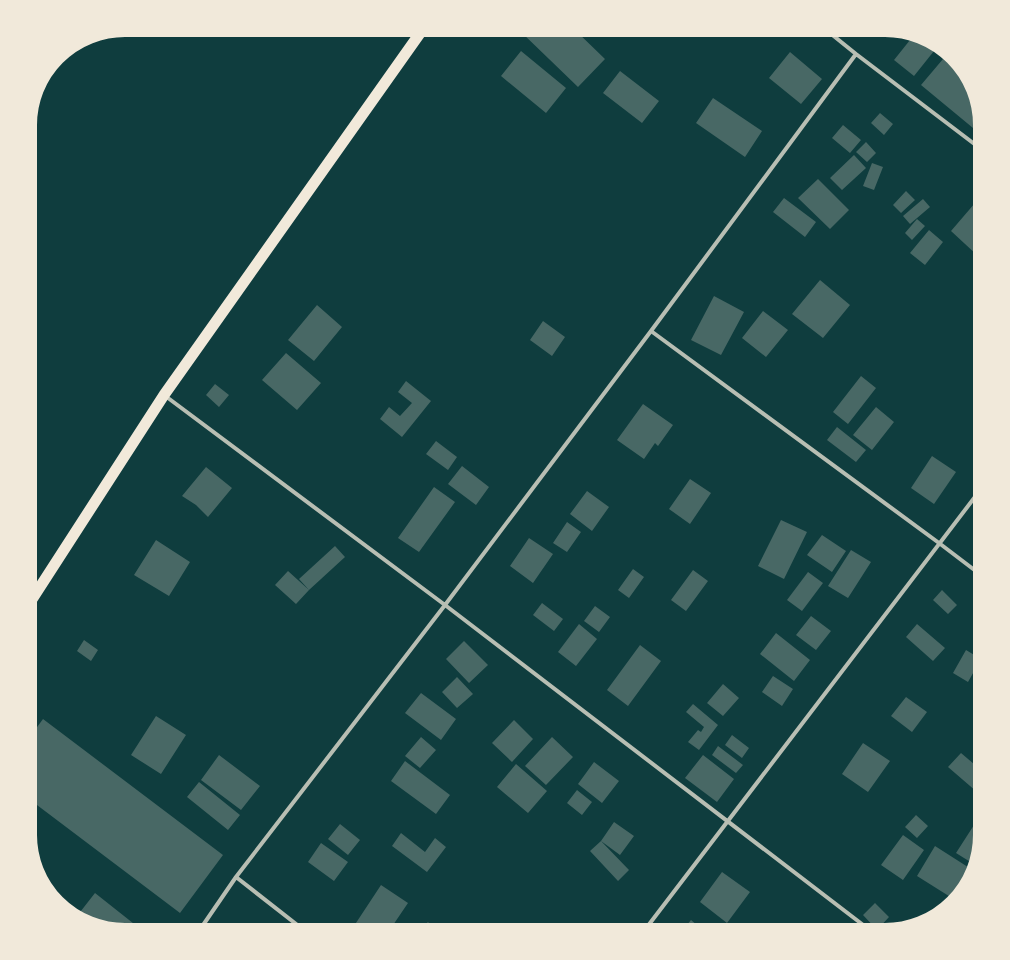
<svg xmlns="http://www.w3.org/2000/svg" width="1010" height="960" font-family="Lato,sans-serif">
  <rect width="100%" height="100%" fill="#0f3d3e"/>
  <path fill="#486865" d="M522 29H574L605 59 578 87 520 31Z
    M914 35 927 39 938 46 914 76 894 60Z
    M939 47 953 57 954 58 951 61 937 49Z
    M521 51 566 88 546 113 501 76Z
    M790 52 822 79 801 104 769 78Z
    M943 59 968 79 974 88 981 119 973 128 921 85Z
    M620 71 659 101 642 123 603 93Z
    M713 98 762 131 745 157 696 123Z
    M880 113 893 124 884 135 871 123Z
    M843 125 861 140 850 153 832 138Z
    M866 142 876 153 867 162 856 152Z
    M854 155 866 168 842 190 830 178Z
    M872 163 883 167 874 190 863 186Z
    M818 179 849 210 830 229 798 198Z
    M906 191 915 200 901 213 893 205Z
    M784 198 816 222 805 237 773 212Z
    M923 199 930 207 910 224 903 216Z
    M975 203 981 208V253L978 256 951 231Z
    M917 219 925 226 912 240 905 233Z
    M929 230 943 242 925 265 910 253Z
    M820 280 850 305 823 338 792 314Z
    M714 296 744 312 721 355 691 340Z
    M317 305 342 327 314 361 288 340Z
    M763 311 788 330 766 357 742 338Z
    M543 321 565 337 552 356 530 340Z
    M286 353 321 383 297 410 262 380Z
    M861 376 876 388 848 424 833 412Z
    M406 381 431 401 402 437 380 419 389 407 400 416 412 403 398 392Z
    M215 384 229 395 219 407 206 395Z
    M643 404 673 425 658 446 655 443 644 459 617 440Z
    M876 407 894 422 872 450 853 435Z
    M837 427 866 450 856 462 827 440Z
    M436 441 457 457 448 470 426 454Z
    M932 456 956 472 934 504 911 488Z
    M462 466 489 487 476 505 448 484Z
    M206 467 232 488 208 517 196 505 182 496Z
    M690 479 711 493 690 524 669 509Z
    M434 487 455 502 419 552 398 538Z
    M587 491 609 507 592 531 570 514Z
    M781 520 807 532 784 579 758 566Z
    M567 522 581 532 567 552 553 543Z
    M822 535 846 551 832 572 807 555Z
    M529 538 553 554 533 583 510 566Z
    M156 540 190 562 169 596 134 575Z
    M335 546 345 557 309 590 299 579Z
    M851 550 871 562 848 598 828 586Z
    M633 569 644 577 629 598 618 590Z
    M693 570 708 581 686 611 671 600Z
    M288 571 309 590 296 604 275 585Z
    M808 572 823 583 802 611 787 600Z
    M942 590 957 605 948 614 933 600Z
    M542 603 563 619 554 631 533 615Z
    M595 606 610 617 599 632 584 621Z
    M811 616 831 631 816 650 796 635Z
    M579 624 597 639 576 666 558 652Z
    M917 624 945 648 933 661 906 637Z
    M776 633 810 660 794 681 760 654Z
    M84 640 98 650 91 661 77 651Z
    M464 641 488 665 469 683 446 659Z
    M640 645 661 661 628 706 607 690Z
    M966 650 981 659 968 682 953 673Z
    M773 676 793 689 782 706 762 692Z
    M457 677 473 694 457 708 442 692Z
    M723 684 739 698 723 716 707 703Z
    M421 693 456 719 441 740 405 713Z
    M906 697 927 712 912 732 891 716Z
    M693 704 718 725 699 750 688 742 698 730 701 732 704 727 686 712Z
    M156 716 186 735 161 774 131 755Z
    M43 719 223 855 180 913 29 799V738Z
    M514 720 533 739 512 762 492 743Z
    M981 729V743L974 738Z
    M732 735 749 748 742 758 725 745Z
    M421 737 436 750 420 768 405 756Z
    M552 737 573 757 546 785 525 766Z
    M863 743 890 761 868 792 842 774Z
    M718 746 743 765 736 773 712 755Z
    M961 753 981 770V787L977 792 948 767Z
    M219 755 260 786 241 810 201 780Z
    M703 755 734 779 717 802 685 778Z
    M405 761 450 795 436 814 391 781Z
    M594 762 619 781 602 803 578 784Z
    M516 764 547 791 528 813 497 787Z
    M199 782 240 815 228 830 187 797Z
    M577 790 592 802 582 815 567 803Z
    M916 815 928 826 917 838 905 827Z
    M614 822 634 836 620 855 601 841Z
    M340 824 360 840 348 855 328 839Z
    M974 825 981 829V835L977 856 972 863 956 853Z
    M401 833 425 852 435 838 446 847 427 872 392 846Z
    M903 835 924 850 903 880 881 865Z
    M601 841 629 870 618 881 590 851Z
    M321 843 348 862 334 881 308 862Z
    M935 846 971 869 952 898 917 876Z
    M722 872 750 892 727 923 700 902Z
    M381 885 408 903 389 931H354L352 929Z
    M95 893 143 931H125L88 924 77 916Z
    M875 903 889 917 877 930 863 915Z
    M691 920 704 931H682Z
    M428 922 436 931H419Z"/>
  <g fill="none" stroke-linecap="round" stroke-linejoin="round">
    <path stroke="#b8beb3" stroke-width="4" d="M825 29 856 54 981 149
      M651 331 939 543 981 575
      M164 395 445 605 871 931
      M236 877 305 931
      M199 931 236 877 445 605 651 331 856 54
      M644 931 981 489"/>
    <path stroke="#f1e9da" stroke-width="11" d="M29 604 164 395 423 29"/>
  </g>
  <path d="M0 0H1010V960H0ZM125 36H885A89 89 0 0 1 974 125V835A89 89 0 0 1 885 924H125A89 89 0 0 1 36 835V125A89 89 0 0 1 125 36Z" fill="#f1e9da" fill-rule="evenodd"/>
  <path fill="none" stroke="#f1e9da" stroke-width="2" d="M125 36H885A89 89 0 0 1 974 125V835A89 89 0 0 1 885 924H125A89 89 0 0 1 36 835V125A89 89 0 0 1 125 36Z"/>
</svg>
